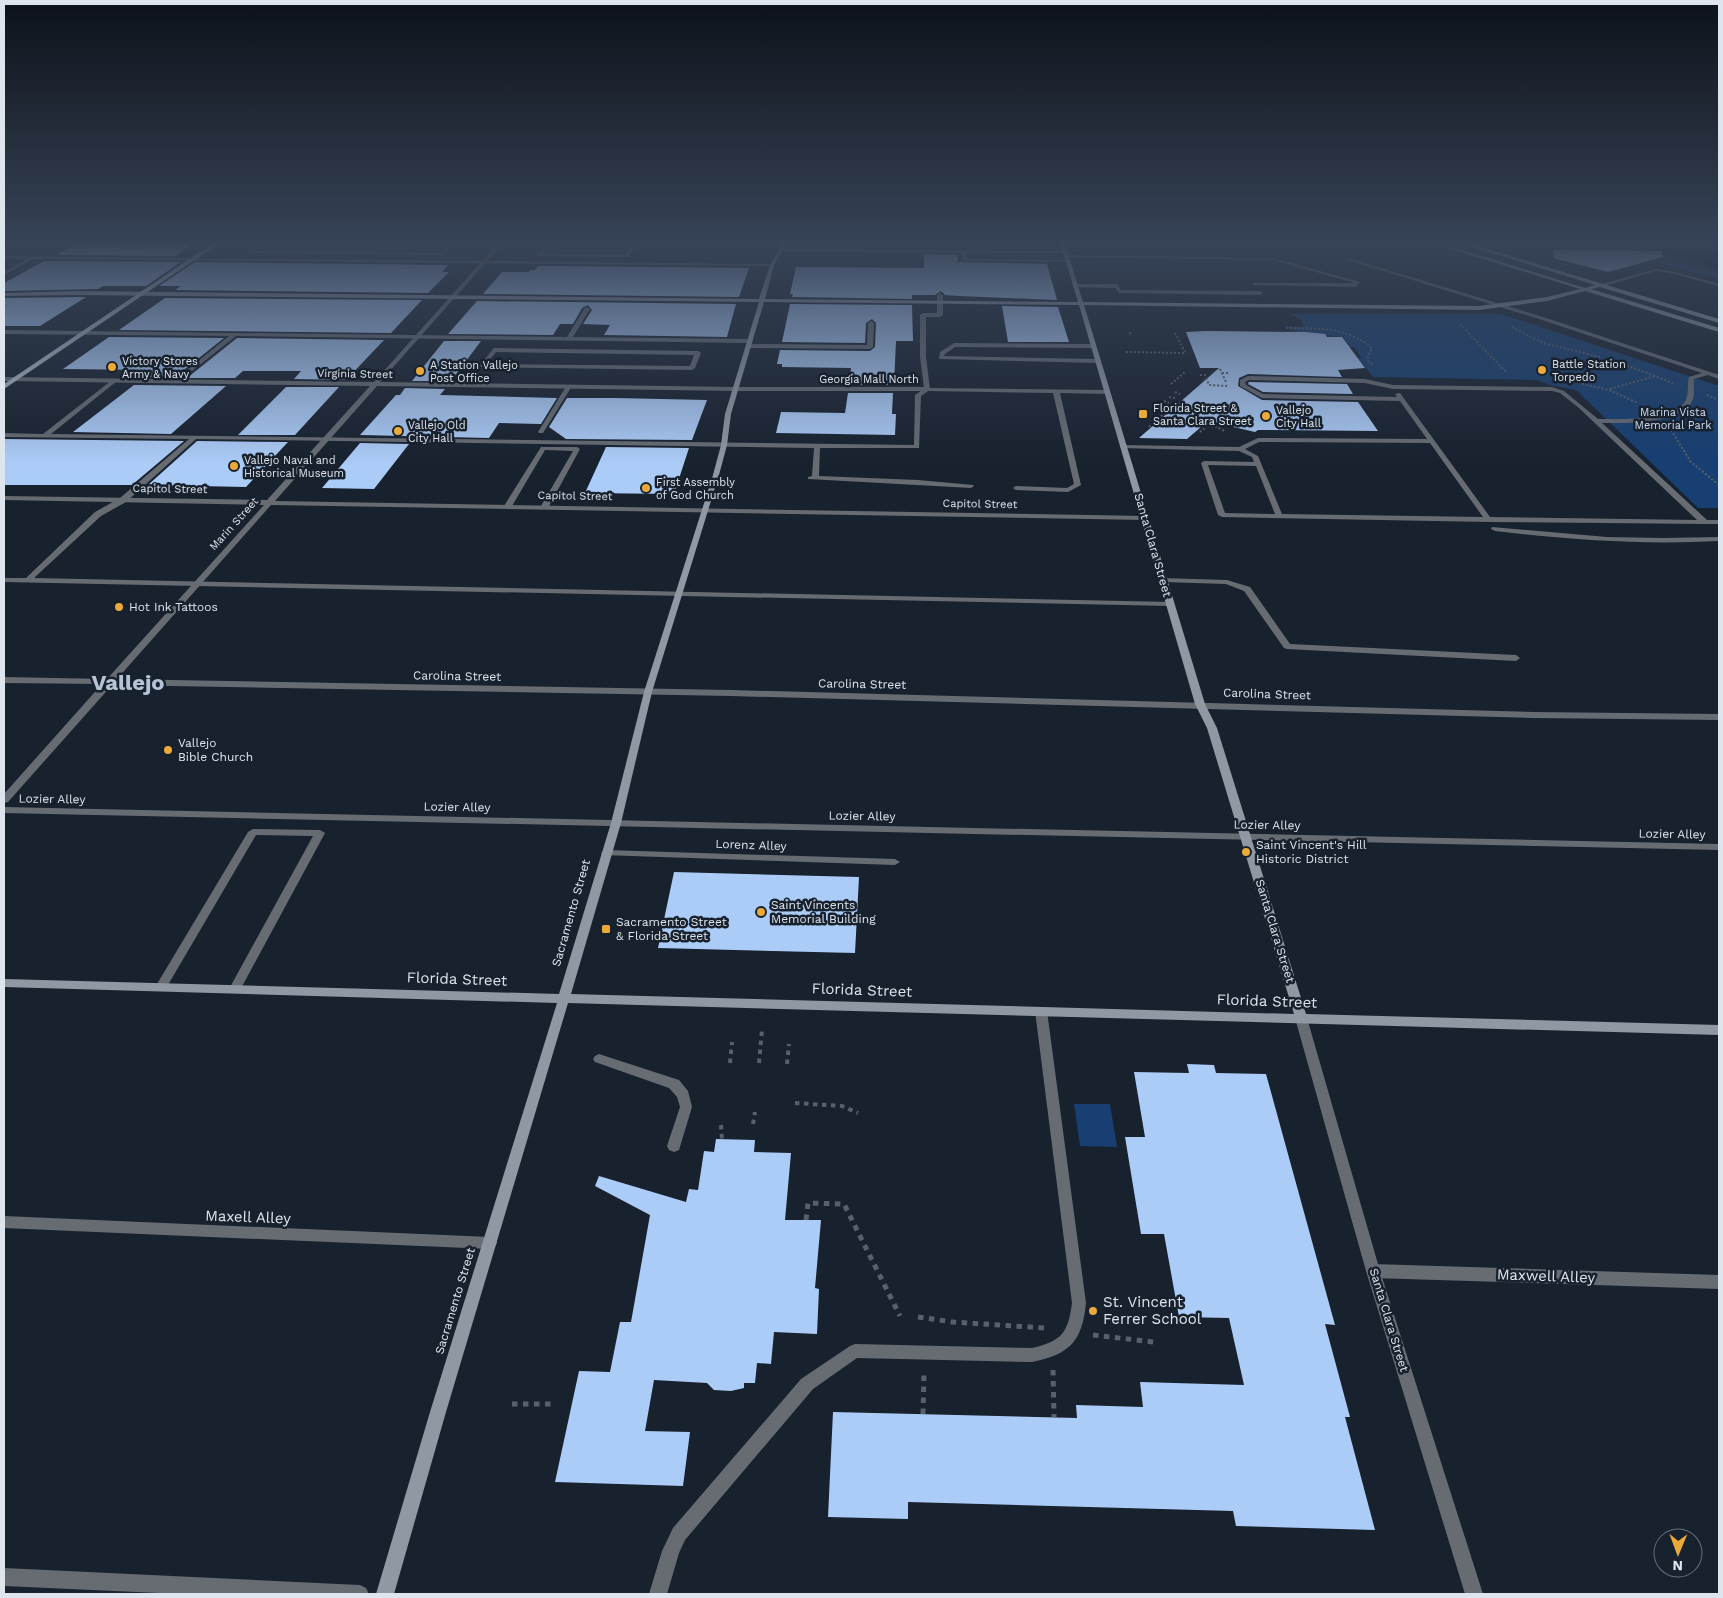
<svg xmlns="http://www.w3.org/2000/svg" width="1723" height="1598" font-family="'Work Sans',sans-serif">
  <rect width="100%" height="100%" fill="#18212e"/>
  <path fill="#173f72" d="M1668 261 1719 274V279L1659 263Z
    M1290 314H1501L1719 386V508H1698L1576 390 1550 385 1537 380 1373 377 1358 358 1361 357 1354 347H1349L1342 337 1298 332 1283 326 1304 327 1301 319Z
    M1074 1104H1110L1117 1147 1080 1146Z"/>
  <path fill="#000727" d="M1519 241H1719V268L1623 243 1550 250Z"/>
  <path fill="#acccf8" d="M81 241H197L175 256 56 255Z
    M1554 250 1662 251 1663 257 1608 272 1553 258Z
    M924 254 957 255 958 262 1047 264 1057 300 959 296 945 295 941 291 935 295H912V299L792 297 793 294H790L796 267 924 268Z
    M44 261 181 262 146 286H103L98 289 4 291V283Z
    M195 262 448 265 442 272H449L428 293 175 290 181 286H159Z
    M538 266H564L749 268 739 297 483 294 502 272H529L530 270H535Z
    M86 297 40 326H4V298Z
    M165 298 422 300 391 333 119 330Z
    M477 301 736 304 727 337 604 335 610 325 583 324 592 310 588 305 582 308 573 324H560L553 335 448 334Z
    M790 304 912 305 913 341H896L894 385H849L851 368 782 367V364H777L780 350 870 351 875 347 876 323 872 319 866 323 865 343 782 342Z
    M1002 306 1058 307 1069 342H1008Z
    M1206 331 1305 332 1325 334 1327 337H1342L1365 368 1338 370 1342 377 1248 374 1239 378 1238 386 1262 400 1358 402 1378 431 1258 430 1255 432 1208 421 1187 439 1139 438 1219 368H1200L1186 332Z
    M109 337 224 338 175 377H143L152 370 63 369Z
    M237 338 384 340 346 380 294 379 301 371H243L235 378H187Z
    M444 341H481L451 381H412Z
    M1249 382 1347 384 1353 394 1263 392 1248 384Z
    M134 385 226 386 171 434 73 432Z
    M286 387H339L295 435H238Z
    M405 388 445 389 440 395 557 398 541 424 499 423 489 438 360 435 396 395H400Z
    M848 393H893L892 414H896L895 435 776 433 781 412 845 413Z
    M567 398H615L707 400 692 440 566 439 549 427Z
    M4 439 184 441 132 485H4Z
    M197 441 288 442 246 487 148 485Z
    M360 443 409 444 374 489 322 488Z
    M606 447 689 448 674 494 585 493Z
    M674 872 859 877 855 953 658 948Z
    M1187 1064 1214 1065 1216 1073 1266 1074 1335 1325 1325 1324 1350 1417H1345L1375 1530 1236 1526 1233 1511 908 1502V1519L828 1517 833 1412 1077 1418 1076 1405 1143 1407 1140 1382 1244 1385 1229 1318 1179 1317 1164 1234H1141L1125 1137H1145L1134 1072 1189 1073Z
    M716 1139 755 1140 754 1152 791 1153 785 1220H821L815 1288 819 1289 817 1334 774 1332 771 1364 757 1363 755 1383H744V1388L731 1391 714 1390 707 1383 654 1380 645 1431 690 1432 683 1486 555 1482 579 1371 610 1372 620 1322H631L650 1215 595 1186 599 1176 686 1202 689 1189 698 1190 704 1151 714 1152Z"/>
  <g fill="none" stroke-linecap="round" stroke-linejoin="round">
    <path stroke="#58606c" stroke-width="2" stroke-dasharray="2 2" stroke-linecap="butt" d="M1556 253 1624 246 1656 254
      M1717 262 1719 263
      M1460 324 1506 372
      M1512 327 1543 343 1600 357
      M1286 328C1317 328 1347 327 1372 348L1368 355V361L1374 365
      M1130 332 1131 336
      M1175 333 1185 352
      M1126 352 1185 353
      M1623 364 1673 383
      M1220 369 1226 382
      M1222 373H1229
      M1200 375H1205L1209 385 1228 386
      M1578 383 1609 390 1638 403
      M1171 384 1185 372
      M1610 389 1655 376
      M1175 392 1180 394
      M1707 395 1719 400
      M1169 397 1175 398
      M1164 401 1169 403
      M1159 406 1164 407
      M1203 425 1217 427 1224 431
      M1149 427 1166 412
      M1671 430 1691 462 1719 485
      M1200 432 1207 426"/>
    <path stroke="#58606c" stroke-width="4" stroke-dasharray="4.5 4.5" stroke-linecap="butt" d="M730 1063 732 1042
      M759 1063 762 1030
      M787 1064 789 1044
      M795 1103 842 1106 858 1113
      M753 1124 755 1112
      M721 1125 722 1139"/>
    <path stroke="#58606c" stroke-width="5" stroke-dasharray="5.5 5.5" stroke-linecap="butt" d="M806 1220 808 1203 844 1204 900 1316
      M918 1317 953 1322 1045 1328
      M1093 1335 1154 1342
      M1053 1370 1054 1417
      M512 1404H554
      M923 1414 924 1374"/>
    <path fill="#676c73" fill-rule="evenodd" d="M259 241 451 243 453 244 442 255 246 253V251ZM262 243 447 245 441 253 253 251Z
      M624 241H628L623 247 549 246 543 254 626 255 634 241H638L629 257 539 256 537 255 548 244 622 245Z
      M781 241 1257 244 1259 245 1257 246 783 243Z
      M781 249 1065 251 1067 253H967V259L1067 260 1069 261 1067 262 965 261 963 260 962 253 779 251Z
      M1066 255 1273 258 1360 282 1356 287 1252 285 1254 283H1355L1273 260 1064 257Z
      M4 256 772 264 774 265 772 266 33 259 4 275V272L27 259 4 258Z
      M1348 258 1543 317 1719 375V379L1708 375 1694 379C1693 385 1695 393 1693 399 1683 425 1625 423 1602 423L1707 520V524L1489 522 1222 517 1218 515 1201 463 1204 461 1254 462 1252 457 1239 451 1121 448 1120 447 1123 445 1239 447 1258 438 1427 439 1400 401 1262 398 1240 386V380L1248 376 1365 379 1393 385 1552 387 1564 391 1598 419C1619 419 1676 422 1686 400 1689 393 1687 384 1689 377L1702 373 1539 319 1348 260ZM1249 380 1365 383 1393 389 1552 391 1560 393 1579 408 1697 520 1490 517 1400 393 1395 394 1397 397 1263 394 1246 385 1245 382ZM1259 442 1430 443 1483 517 1282 514 1258 456 1245 449ZM1208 465 1256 466 1275 514 1225 513Z
      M1656 269 1675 272 1719 284V286L1675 274 1656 271 1601 287 1598 285Z
      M1074 284H1117L1121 290 1260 291 1263 293 1260 295 1119 293 1115 288 1072 287Z
      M587 307 590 309 573 337 750 339 753 341 750 343 236 336 177 383 174 381 175 380 229 336 4 334V330L567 337 584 309Z
      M871 321 874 323 873 347 870 349 749 348 746 346 749 344 867 345 868 323Z
      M954 343 1093 344 1096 346 1093 348 955 347 945 354 944 356 1097 359 1100 361 1097 363 939 359 940 352Z
      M494 348 698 351 701 353 695 368 692 370 480 367V365ZM496 352 694 355 690 366 486 364Z
      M112 380 117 381 51 434 914 445 915 395 925 388 1107 390 1110 392 1107 394 1060 393 1081 485 1068 492 1016 490 1013 488 1016 486 1067 488 1074 484 1053 393 928 391 921 396 919 448H820L819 476 918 480 973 485 974 486 971 488 808 479V477L812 476 814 448 196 439 126 502 101 516 34 578 1171 602 1175 604 1171 606 4 582V578H26L95 512 120 498 189 439 4 437V433L43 434Z
      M567 385 572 386 543 433H539L538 432Z
      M541 447H577L580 449 548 508 541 506 573 451 545 450 512 506 505 508 504 506Z
      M1160 578 1227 580 1250 587 1290 644 1516 655 1520 658 1516 661 1287 649 1284 648 1244 591 1226 584 1163 582H1160Z
      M4 807 1719 844V850L4 813Z
      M253 829 320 830 325 833 239 992 235 993 231 992 229 989 313 836 256 835 165 990 161 991 157 990 155 987 157 984 248 832Z
      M606 850 895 859 900 862 895 865 602 855 601 853Z
      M1041 1007 1045 1008 1047 1011 1086 1303C1082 1342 1070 1354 1032 1362L857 1358 813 1389 685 1540 679 1553 667 1594H649L662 1551 673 1528 801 1379 850 1346 855 1344 1032 1348C1062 1341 1068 1333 1072 1303L1035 1011 1037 1008Z
      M4 1216 490 1237 495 1239 497 1243 495 1247 490 1249 4 1228Z
      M1373 1264 1719 1275V1289L1373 1278 1368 1276 1366 1271 1368 1266Z"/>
    <path fill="#676c73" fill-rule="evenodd" d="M500 241H505L380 382 737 387H924L920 357V315L923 313H937V295L940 293 943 295V315L940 317H926V357L930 389 927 391H737L377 386 275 501 1146 516 1150 518 1146 520 271 505 117 679 731 690 1534 712 1719 714V720L1534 718 731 696 112 685 8 802 4 803V794L102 684 4 683V677L107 679 264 505 4 500V496L267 500 370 386 4 381V377L374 382Z
      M1195 241H1298L1320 243 1318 244Z
      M1701 520H1719V524H1704L1700 522Z
      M1492 527 1607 537 1663 538 1719 537V541C1644 545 1570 540 1495 531L1491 529Z
      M1301 1013 1305 1015 1307 1018 1380 1271 1483 1594H1465L1366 1271 1295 1018 1297 1015Z
      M599 1054 679 1080 688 1091 692 1107 679 1150 674 1152 669 1150 667 1146 680 1107 677 1097 669 1088 595 1062 593 1059 595 1056Z
      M4 1568 360 1585 366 1588 369 1594H181L4 1586Z"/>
    <path fill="#8f98a3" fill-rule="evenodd" d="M781 241H785L783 250 774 265 765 299 1078 302 1060 241H1064L1083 302 1479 306 1547 297 1580 289 1426 241H1434L1585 288 1595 285 1453 241H1461L1719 319V323L1600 287 1591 289 1719 328V332L1585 291 1547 301 1479 310 1084 305 1205 704 1217 728 1306 1014 1719 1025V1035L568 1003 446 1412 394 1594H376L430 1412 557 1003 4 987V979L559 994 611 823 644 692 713 475 721 445 725 414 759 302 77 295 4 296V293L77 291 759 299 770 265 779 250ZM764 302 1079 305 1195 704 1207 728 1294 1014 571 994 621 823 652 692 719 475 727 445 731 414Z"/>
    <path fill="#afb9c8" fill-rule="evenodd" d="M216 241H223L4 389V384Z"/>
  </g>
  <linearGradient id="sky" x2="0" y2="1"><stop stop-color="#0d1219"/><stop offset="0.52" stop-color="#374357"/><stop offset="1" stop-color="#374357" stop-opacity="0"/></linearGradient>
  <rect width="1723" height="465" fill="url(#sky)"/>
  <g fill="#eba939" stroke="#18212e" stroke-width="2">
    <circle cx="112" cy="367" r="5"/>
    <circle cx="1542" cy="370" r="5"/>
    <circle cx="420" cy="371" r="5"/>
    <rect x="1138" y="409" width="10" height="10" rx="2.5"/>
    <circle cx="1266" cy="416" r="5"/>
    <circle cx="398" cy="431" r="5"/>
    <circle cx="234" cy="466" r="5"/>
    <circle cx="646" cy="488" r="5"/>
    <circle cx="119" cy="607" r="5"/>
    <circle cx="168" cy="750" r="5"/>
    <circle cx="1246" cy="852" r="5"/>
    <circle cx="761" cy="912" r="5"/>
    <rect x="601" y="924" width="10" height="10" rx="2.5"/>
    <circle cx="1093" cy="1311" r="5"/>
  </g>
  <g text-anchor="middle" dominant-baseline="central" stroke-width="5" stroke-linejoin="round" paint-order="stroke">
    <g font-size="11" fill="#dee5ed" stroke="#18212e" text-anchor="start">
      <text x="122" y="361">Victory Stores<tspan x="122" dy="13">Army &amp; Navy</tspan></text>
      <text x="1552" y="364">Battle Station<tspan x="1552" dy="13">Torpedo</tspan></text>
      <text x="430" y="365">A Station Vallejo<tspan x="430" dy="13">Post Office</tspan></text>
      <text x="1153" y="408">Florida Street &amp;<tspan x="1153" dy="13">Santa Clara Street</tspan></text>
      <text x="1276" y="410">Vallejo<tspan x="1276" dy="13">City Hall</tspan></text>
      <text x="408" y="425">Vallejo Old<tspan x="408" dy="13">City Hall</tspan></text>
      <text x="244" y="460">Vallejo Naval and<tspan x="244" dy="13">Historical Museum</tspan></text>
      <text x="656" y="482">First Assembly<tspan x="656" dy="13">of God Church</tspan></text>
    </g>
    <g font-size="11" fill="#dee5ed" stroke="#18212e">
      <text transform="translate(355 374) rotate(1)">Virginia Street</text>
      <text x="869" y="379">Georgia Mall North</text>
      <text transform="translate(170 489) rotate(1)">Capitol Street</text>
      <text transform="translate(575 496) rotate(1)">Capitol Street</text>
      <text transform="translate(980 504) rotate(1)">Capitol Street</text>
      <text transform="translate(234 524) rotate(-48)">Marin Street</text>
    </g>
    <g font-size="11" fill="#cfdcef" stroke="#18212e">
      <text x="1673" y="412">Marina Vista<tspan x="1673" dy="13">Memorial Park</tspan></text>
    </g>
    <g font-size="12" fill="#dee5ed" stroke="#18212e">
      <text transform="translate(1153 545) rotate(74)">Santa Clara Street</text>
      <text transform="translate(457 676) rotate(1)">Carolina Street</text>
      <text transform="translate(862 684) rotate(1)">Carolina Street</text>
      <text transform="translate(1267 694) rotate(2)">Carolina Street</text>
      <text transform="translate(52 799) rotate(1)">Lozier Alley</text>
      <text transform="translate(457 807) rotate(1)">Lozier Alley</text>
      <text transform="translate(862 816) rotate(1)">Lozier Alley</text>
      <text transform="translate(1267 825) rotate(1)">Lozier Alley</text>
      <text transform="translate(1672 834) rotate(1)">Lozier Alley</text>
      <text transform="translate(751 845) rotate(2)">Lorenz Alley</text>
      <text transform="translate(571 913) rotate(-74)">Sacramento Street</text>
      <text transform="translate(1275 931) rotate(73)">Santa Clara Street</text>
      <text transform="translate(455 1301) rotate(-73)">Sacramento Street</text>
      <text transform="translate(1389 1320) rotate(73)">Santa Clara Street</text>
    </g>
    <g font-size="12" fill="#dee5ed" stroke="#18212e" text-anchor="start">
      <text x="129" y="607">Hot Ink Tattoos</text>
      <text x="178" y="743">Vallejo<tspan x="178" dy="14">Bible Church</tspan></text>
      <text x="1256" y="845">Saint Vincent's Hill<tspan x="1256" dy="14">Historic District</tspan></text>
      <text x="771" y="905">Saint Vincents<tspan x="771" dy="14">Memorial Building</tspan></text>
      <text x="616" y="922">Sacramento Street<tspan x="616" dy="14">&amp; Florida Street</tspan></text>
    </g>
    <g font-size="15" fill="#dee5ed" stroke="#18212e">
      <text transform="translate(457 979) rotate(2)">Florida Street</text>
      <text transform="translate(862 990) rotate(2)">Florida Street</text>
      <text transform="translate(1267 1001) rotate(2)">Florida Street</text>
      <text transform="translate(248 1217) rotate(2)">Maxell Alley</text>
      <text transform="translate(1546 1276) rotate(2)">Maxwell Alley</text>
    </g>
    <g font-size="15" fill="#dee5ed" stroke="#18212e" text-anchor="start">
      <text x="1103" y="1302">St. Vincent<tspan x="1103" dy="17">Ferrer School</tspan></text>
    </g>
    <g font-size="22" font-weight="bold" fill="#b6c3d4" stroke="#18212e">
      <text x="128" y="682">Vallejo</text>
    </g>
  </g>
  <rect width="1723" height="1598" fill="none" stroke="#dee5ed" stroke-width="10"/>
  <g transform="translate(1678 1553) rotate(181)"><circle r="24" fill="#18212e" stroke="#676f7a"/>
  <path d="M0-4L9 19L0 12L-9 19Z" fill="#eba939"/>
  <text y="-8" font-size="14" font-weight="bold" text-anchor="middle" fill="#dee5ed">N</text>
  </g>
</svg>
